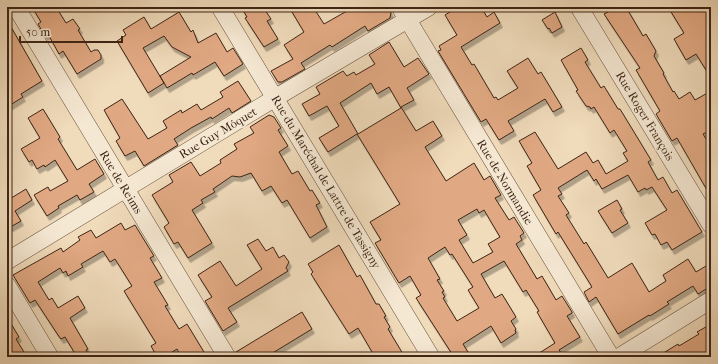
<svg xmlns="http://www.w3.org/2000/svg" width="718" height="364" font-family="'IM FELL French Canon',serif">
  <defs>
    <filter id="shadow"><feDropShadow dx="2.5" dy="4.5" stdDeviation="0" flood-color="#0004"/></filter>
  </defs>
  <rect width="100%" height="100%" fill="#f0dbbb"/>
  <filter id="stains"><feTurbulence type="fractalNoise" baseFrequency=".005" numOctaves="4"/><feColorMatrix values="0 0 0 0 .2 0 0 0 0 .09 0 0 0 0 .02 0 0 0 .5 -.17"/></filter>
  <radialGradient id="worn" r=".72"><stop offset=".6" stop-color="#630" stop-opacity="0"/><stop offset="1" stop-color="#630" stop-opacity=".3"/></radialGradient>
  <path fill="#e1a983" stroke="#3d2516" fill-rule="evenodd" filter="url(#shadow)" d="M32 7H56L66 23 73 19 80 29 78 30 91 52 94 50H98L101 55V59L77 74 63 51 59 54 48 34 45 36 38 24 41 22Z
    M241 7H263L271 19 267 21 278 39 264 47 245 18 247 17Z
    M289 7H313L324 24 354 7H388L391 13 390 18 368 31 365 26 332 47 330 45 301 63 305 69 282 82H278L271 71 293 59 284 45 304 32Z
    M458 7H481L487 17 494 12 500 23 461 47 472 65 474 64 494 98 496 97 498 100 518 88 507 71 528 58 538 74 541 72 562 107 553 112 545 99 508 121 514 131 499 140 486 119 481 122 438 51 441 50 439 46 457 35 445 15Z
    M605 7H626L643 36 646 34 656 51 654 56 664 73 663 74 673 92 674 91 679 99 690 92 695 100 711 91V130L703 134 711 147V197L677 138 672 141 656 114 660 111 636 70 640 68 604 14 608 12Z
    M668 7H711V78L696 54 686 60 674 39 684 33Z
    M179 12 191 32 193 30 198 43 216 33 227 52 233 48 243 64 224 76 215 62 193 75 192 73 167 88 160 76 191 57 172 47 164 36 143 48 164 83 148 93 117 41 126 35 123 30 144 17 151 29Z
    M555 12 562 27 552 33 549 28 548 29 542 20Z
    M7 20 42 81 21 94 23 97 7 107Z
    M389 42 404 67 418 58 429 74 407 88 414 100 401 107 416 131 433 121 442 136 425 147 446 181 474 163 484 180 490 176 501 195 495 198 509 220 514 217 524 233 520 236 522 240 516 244 537 279 542 276 556 300 562 296 572 312V313L567 316 580 337 559 350 564 357H533L555 343 537 312 539 311 526 290 523 292 504 261 481 274 495 298 502 294 516 317 511 321 516 329 515 330 516 333 501 343 491 326 463 344 471 357H454L416 298 421 295 410 276 399 283 375 243 381 240 370 222 400 204 357 134 328 152 319 138 339 126 327 106 309 116 302 104 320 94 316 87 343 71 347 76 354 72 356 75 375 64 369 55ZM371 83 377 94 389 87 401 108 358 134 340 103ZM477 209 479 213 484 210 500 237 488 244 493 252 473 263 459 240 467 235 458 220ZM445 247 450 255 452 254 473 287 468 290 479 308 457 321 443 298 445 297 442 292 444 291 437 280 440 279 428 258Z
    M581 48 588 60 585 62 601 88 604 86 618 109H620L651 160 648 162 658 180 663 177 672 193 677 190 702 232 672 250 667 242 661 245 655 234 652 235 645 223 667 210 652 187 646 190 645 188 638 192 628 175 602 189 596 179 594 181 587 170 558 188 562 194 558 196 569 213 566 215 584 244 586 242 608 278 632 263 649 292 666 281 663 275 688 259 696 272 711 263V286L698 294 693 286 667 302 669 304 650 316 649 315 618 334 596 297 589 302 584 292 592 287 558 232 556 234 533 195 541 190 527 166 532 163 519 141 535 132 558 169 586 152 593 163 598 160 606 174 628 161 623 153 627 151 614 130 610 133 594 107 591 109 590 107 586 106 576 91 578 90 561 60Z
    M238 81 251 101 232 113 229 108 212 119 211 117 191 128 174 139 178 145 144 166 135 151 125 156 116 141 120 138 104 110 122 99 148 139 167 128 163 121 181 110 182 113 197 104 201 110 223 97 220 92Z
    M43 109 60 137 58 139 77 170 95 159 104 174 89 184 94 192 80 200 77 195 58 206 59 208 47 216 34 195 48 187 50 191 68 181 55 160 45 167 44 165 37 169 32 160 29 162 21 149 40 138 28 118Z
    M269 115 274 117 281 128 278 130 288 146 279 152 292 174 298 171 310 191 312 190 320 203 316 205 327 227 310 238 287 200 282 203 271 186 262 191 251 173 240 177 232 176 213 189 215 192 201 200 203 203 192 210 212 243 188 258 178 242 174 244 164 227 169 223 152 195 173 182 169 175 191 162 200 176 221 163 220 160 237 149 234 144 254 133 250 127Z
    M26 189 32 200 15 211 21 221 7 229V199L8 200Z
    M617 200 622 209 620 210 628 223 612 233 598 211Z
    M121 223 125 230 135 225 154 256 150 258 162 278 154 282 168 305 165 306 179 329 187 324 207 357H181L177 349 164 357H157L151 346 156 343 124 291 132 286 115 259 110 262 103 251 81 264 83 267 68 276 66 271 63 273 60 268 38 282 49 300 52 298 58 308 78 296 85 308 70 318 88 349 86 350 90 357H77L65 337 61 339 58 335 35 300 30 303 13 275 61 248 63 252 80 240 78 237 91 230 96 238Z
    M258 239 266 251 273 247 279 258 284 255 289 262 286 268 288 271 228 308 237 322 223 331 205 301 212 297 198 275 220 261 236 286 262 269 247 245Z
    M339 245 357 277 360 275 376 304H379L386 316 384 317 390 327 388 329 403 354 395 357H375L358 328 349 334 311 274 313 272 308 264Z
    M302 312 312 329 266 357H237L236 352Z
    M7 317 19 337 16 339 27 357H7Z
    M711 324V354L707 357H657L678 344 679 346 699 334 697 332Z"/>
  <g fill="none" stroke-linecap="round" stroke-linejoin="round">
    <g stroke="#6a523f" stroke-width="18">
      <path id="minor" d="M16 7 227 357
        M220 7 431 357
        M400 7 611 357
        M579 7 711 225
        M7 261 275 98 429 7
        M7 285 50 357
        M619 357 711 300"/>
    </g>
    <use href="#minor" stroke="#f5e8d3" stroke-width="17"/>
  </g>
  <g text-anchor="middle" dominant-baseline="central" stroke-width="3.5" stroke-linejoin="round" paint-order="stroke">
    <g font-size="12" fill="#3d2516" stroke="#f5e8d3">
      <text transform="translate(645 116) rotate(59)">Rue Roger François</text>
      <text transform="translate(218 133) rotate(-31)">Rue Guy Môquet</text>
      <text transform="translate(121 182) rotate(59)">Rue de Reims</text>
      <text transform="translate(326 182) rotate(59)">Rue du Maréchal de Lattre de Tassigny</text>
      <text transform="translate(505 182) rotate(59)">Rue de Normandie</text>
    </g>
  </g>
  <rect width="718" height="364" fill="none" stroke="#f0dbbb" stroke-width="24"/>
  <rect x="8" y="8" width="702" height="348" fill="none" stroke="#3d2516" stroke-width="2"/>
  <rect x="12" y="12" width="694" height="340" fill="none" stroke="#3d2516"/>
  <path d="M20 36v6h102v-6" fill="none" stroke="#3d2516" stroke-width="2"/>
  <text x="26" y="36" font-size="12" fill="#3d2516" stroke="#f5e8d3" stroke-width="3" paint-order="stroke">50 m</text>
  <rect width="100%" height="100%" filter="url(#stains)"/>
  <rect width="100%" height="100%" fill="url(#worn)"/>
</svg>
